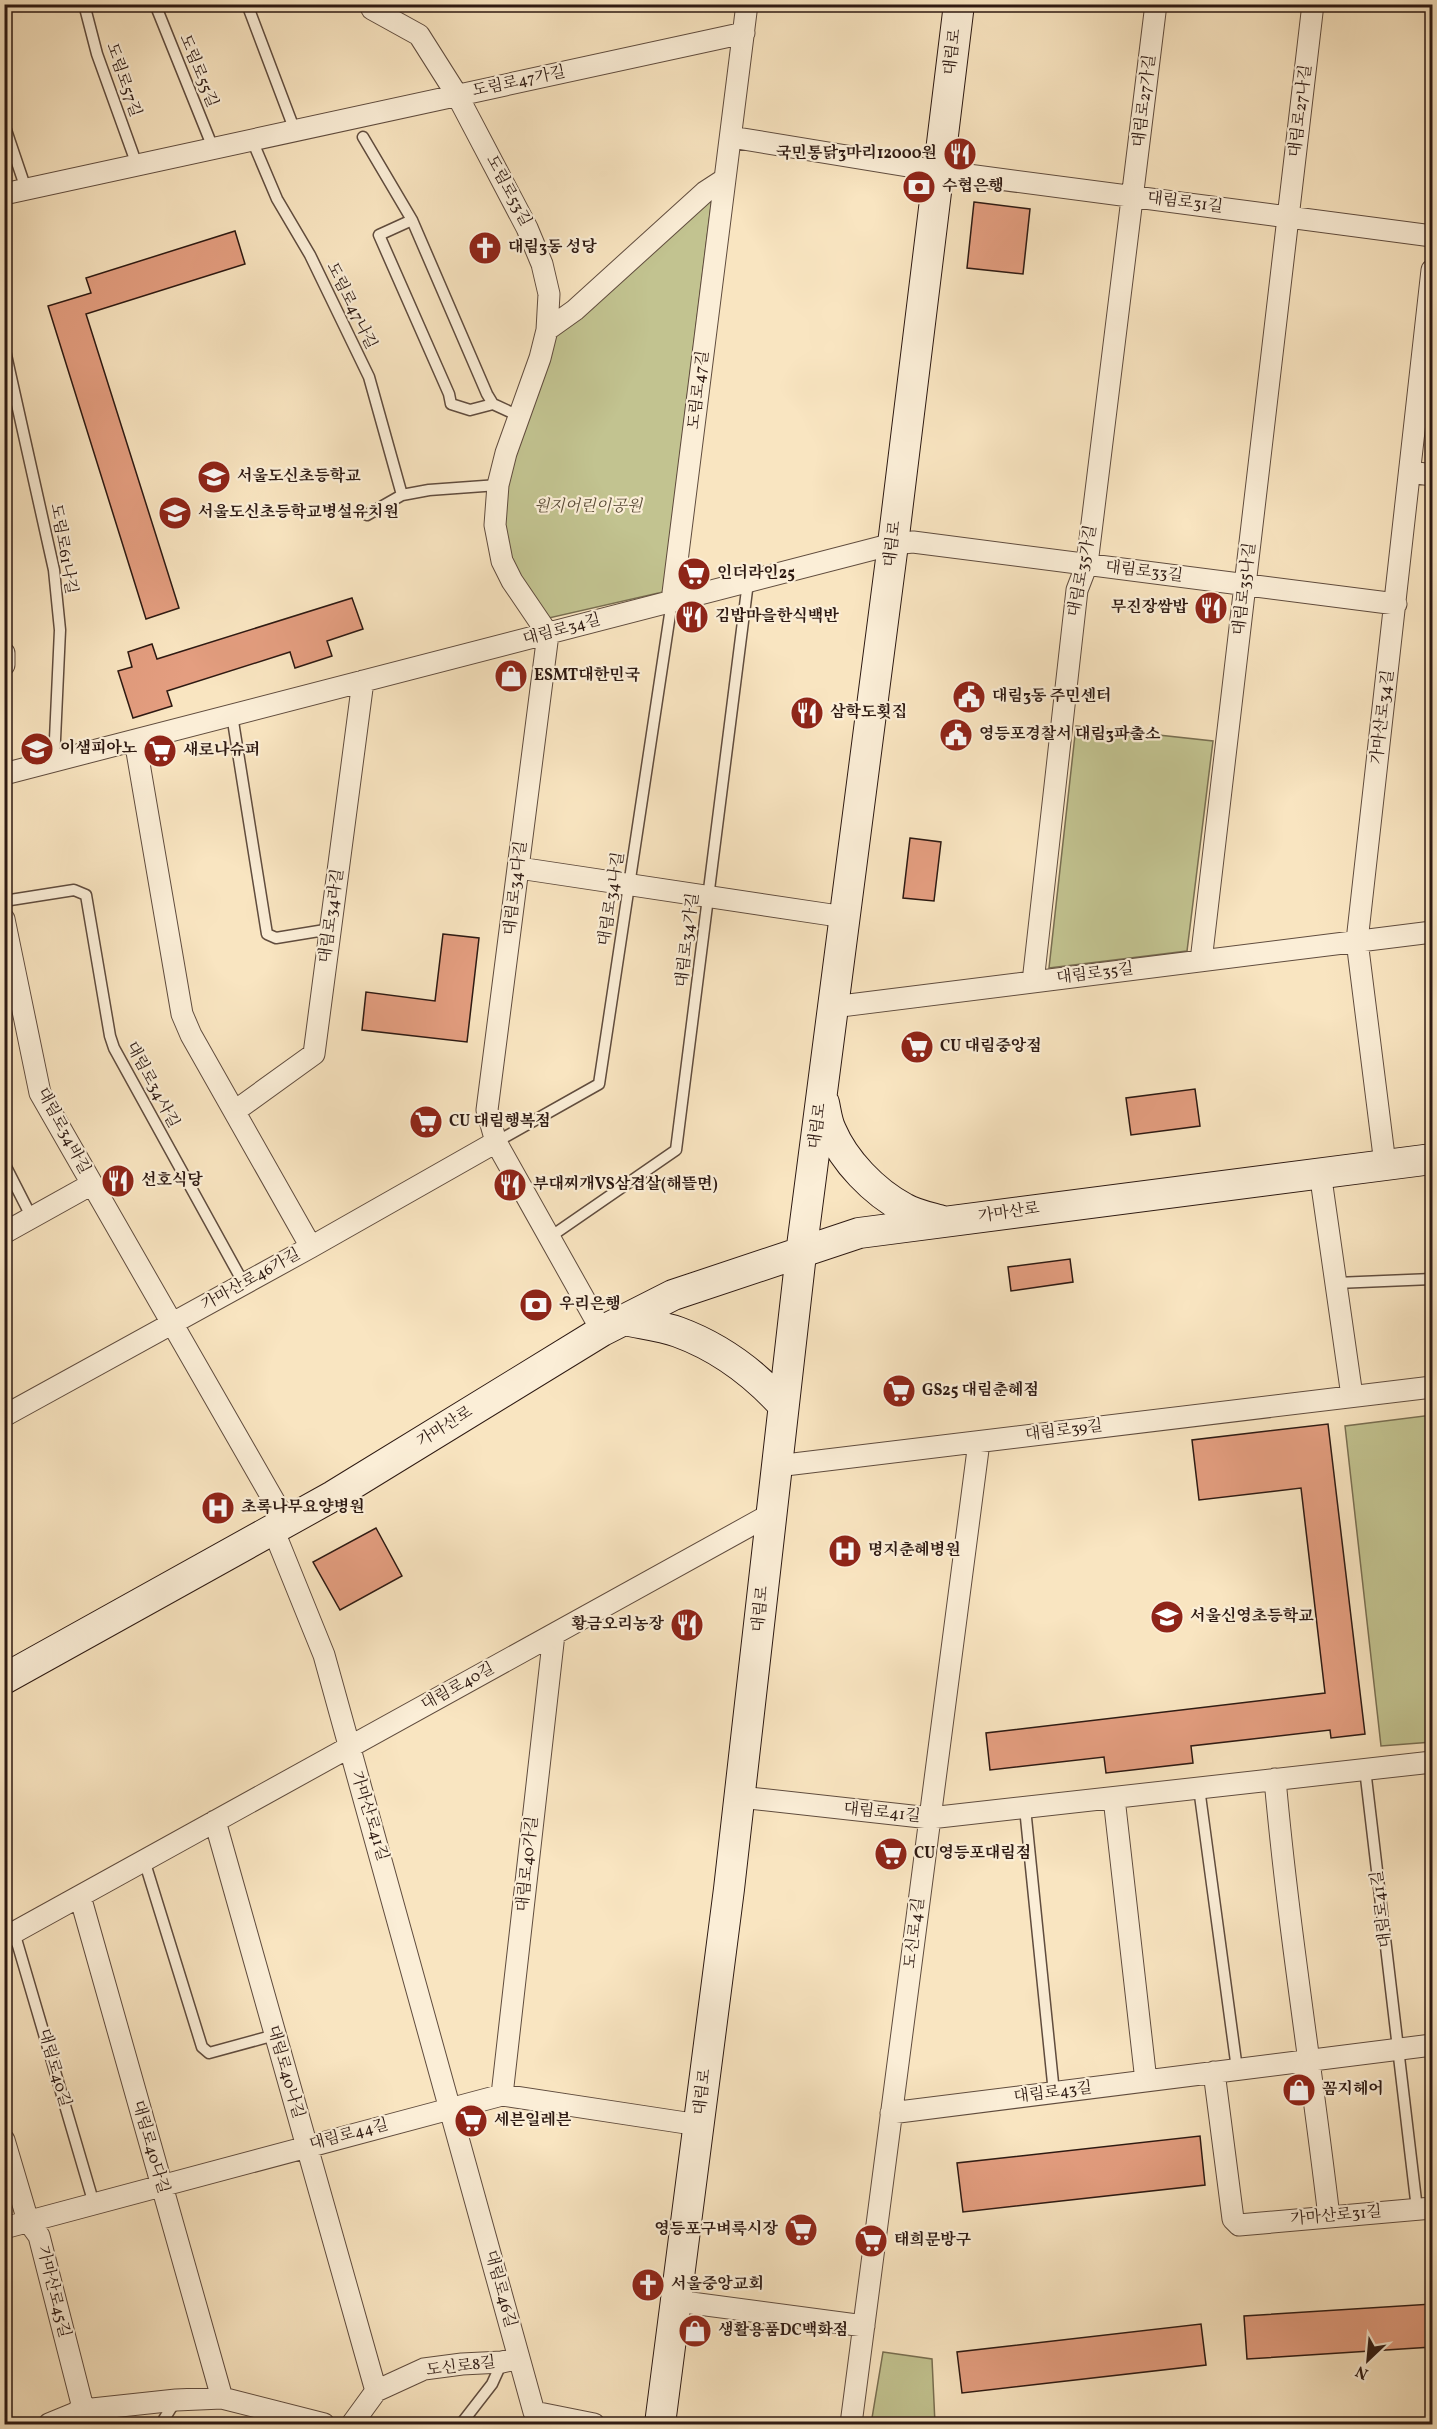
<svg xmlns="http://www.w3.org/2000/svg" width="1437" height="2429" font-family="Vollkorn,'Noto Serif KR',serif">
  <rect width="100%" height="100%" fill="#f9e5c1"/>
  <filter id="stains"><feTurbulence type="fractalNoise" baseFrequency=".00333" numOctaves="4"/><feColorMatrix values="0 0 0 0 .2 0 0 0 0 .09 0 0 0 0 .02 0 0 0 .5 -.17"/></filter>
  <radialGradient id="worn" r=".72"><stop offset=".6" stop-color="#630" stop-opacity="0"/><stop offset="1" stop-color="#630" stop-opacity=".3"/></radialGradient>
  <path fill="#c2c390" stroke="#786e51" stroke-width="1.5" d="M712 198 663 592 549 618 518 580 502 535 505 486 555 335Z
    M1076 726 1213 741 1187 951 1049 968Z
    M1432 1415V1742L1381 1746 1345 1426Z
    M883 2352 932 2359 935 2424H871Z"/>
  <path fill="#e49e80" stroke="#2d1912" stroke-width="1.5" d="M974 202 1030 209 1023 274 967 268Z
    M235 231 245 264 86 314 179 608 146 619 48 306 91 293 86 278Z
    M352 598 363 629 327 641 332 656 295 668 290 652 167 691 172 706 133 718 118 671 132 667 128 652 152 644 157 659Z
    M910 838 941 842 934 901 903 898Z
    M443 934 479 938 467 1042 362 1030 366 992 435 1001Z
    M1195 1089 1200 1126 1131 1135 1126 1098Z
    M1070 1259 1073 1282 1011 1291 1008 1267Z
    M1328 1424 1365 1734 1331 1738 1330 1730 1191 1746 1193 1763 1106 1773 1104 1757 990 1770 986 1733 1325 1693 1301 1488 1199 1500 1192 1440Z
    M376 1528 402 1576 340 1610 313 1562Z
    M1200 2136 1205 2185 963 2212 957 2163Z
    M1432 2304V2347L1247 2359 1244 2316Z
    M1201 2324 1206 2365 962 2393 957 2352Z"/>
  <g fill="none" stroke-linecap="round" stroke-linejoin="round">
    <g stroke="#604c3e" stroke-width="13">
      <path id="lane" d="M84 4 97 54 137 165
        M155 4 213 148
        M247 4 295 131
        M4 124 26 189
        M363 137 412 220 487 394 493 404 519 416
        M252 140 277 199 310 255 369 377 402 495
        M412 220 379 235 449 394 451 404 470 410 493 404
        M4 346 54 570 60 630 54 761
        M367 515 402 495 429 490 498 485
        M232 715 267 934 276 938 331 929
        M4 901 74 890 86 895 110 1036 114 1048 244 1284
        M496 1142 599 1084 672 601
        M4 1163 32 1218
        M550 1237 676 1150 748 582
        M1336 1283 1432 1279
        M1365 1769 1417 2209
        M1199 1788 1237 2069
        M1025 1808 1054 2093
        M144 1860 202 2047 209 2053 275 2035
        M14 1932 94 2204
        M161 2424 176 2400
        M256 2424 272 2412
        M461 2424 492 2384 502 2362"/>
    </g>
    <g stroke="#604c3e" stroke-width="23">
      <path id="street" d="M370 4 372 9 419 35 457 95 527 228 542 264 549 294 547 330 540 358 506 453 498 485 495 525 502 561 512 581 548 634 487 1110 496 1142 602 1331
        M731 137 938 171 1432 236
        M4 194 744 33
        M547 330 575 310 705 192 725 179
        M1410 472 1432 475
        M672 601 747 4
        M4 653V665
        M135 740 182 1014 191 1035 311 1247
        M4 774 893 544 913 542 1396 604
        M519 868 845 917
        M4 919 40 1093 286 1522
        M1201 961 1313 4
        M1033 982 1077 590 1087 564 1156 4
        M833 1007 1432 932
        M235 1111 314 1054 363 681
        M1385 1164 1357 941 1432 270
        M1320 1172 1352 1396
        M4 1233 92 1184
        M4 1416 311 1247 496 1142
        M777 1466 1432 1387
        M273 1529 324 1655 534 2412
        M1275 1779C1288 1926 1312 2071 1329 2217
        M740 1797 930 1818 1432 1762
        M1114 1798 1146 2081
        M215 1821 376 2391
        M80 1896 222 2398
        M4 1938 771 1514
        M1214 2072 1233 2219 1239 2225 1432 2208
        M502 2095 554 1634
        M891 2113 1432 2045
        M4 2140 28 2221 39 2236 82 2404 78 2412
        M4 2228 502 2095 699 2125
        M676 2301 864 2326
        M534 2412 594 2424
        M49 2424 83 2410 176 2400 222 2398 324 2424
        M352 2424 376 2391 424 2369 462 2364 502 2362 519 2358
        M851 2424 979 1442"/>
    </g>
    <g stroke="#2d1912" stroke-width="32">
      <path id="secondary" d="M824 1103C826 1112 827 1122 831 1130 844 1161 874 1192 904 1208 914 1214 928 1217 939 1220
        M624 1320C642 1324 661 1326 678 1332 719 1347 754 1373 783 1405
        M4 1679 333 1496 602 1331 673 1295 859 1233 1432 1159
        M660 2424 729 1889 801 1254 893 544 959 4"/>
    </g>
    <use href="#lane" stroke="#fbeed7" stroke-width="10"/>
    <use href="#street" stroke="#fbeed7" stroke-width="21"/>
    <use href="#secondary" stroke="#fbeed7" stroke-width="30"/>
  </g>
  <defs>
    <g id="restaurant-disc" transform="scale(1.725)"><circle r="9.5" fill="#8f2418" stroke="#fbeed7"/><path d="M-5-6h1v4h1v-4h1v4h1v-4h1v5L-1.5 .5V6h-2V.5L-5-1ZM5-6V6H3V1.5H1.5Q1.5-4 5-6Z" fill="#fff"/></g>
    <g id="bank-disc" transform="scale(1.725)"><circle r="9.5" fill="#8f2418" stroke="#fbeed7"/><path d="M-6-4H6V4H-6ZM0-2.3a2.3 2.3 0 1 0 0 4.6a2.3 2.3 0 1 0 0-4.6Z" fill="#fff"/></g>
    <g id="church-disc" transform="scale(1.725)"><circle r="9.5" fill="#8f2418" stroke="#fbeed7"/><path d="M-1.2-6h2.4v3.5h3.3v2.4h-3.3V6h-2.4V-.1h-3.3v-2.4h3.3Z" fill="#fff"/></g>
    <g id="school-disc" transform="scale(1.725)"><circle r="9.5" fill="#8f2418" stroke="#fbeed7"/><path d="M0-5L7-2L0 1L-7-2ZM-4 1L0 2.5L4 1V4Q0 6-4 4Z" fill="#fff"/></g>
    <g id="supermarket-disc" transform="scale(1.725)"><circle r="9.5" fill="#8f2418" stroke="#fbeed7"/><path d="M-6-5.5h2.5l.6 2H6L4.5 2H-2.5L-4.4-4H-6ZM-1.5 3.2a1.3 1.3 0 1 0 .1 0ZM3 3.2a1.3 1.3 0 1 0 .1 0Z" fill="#fff"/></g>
    <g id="shop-disc" transform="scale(1.725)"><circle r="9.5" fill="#8f2418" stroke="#fbeed7"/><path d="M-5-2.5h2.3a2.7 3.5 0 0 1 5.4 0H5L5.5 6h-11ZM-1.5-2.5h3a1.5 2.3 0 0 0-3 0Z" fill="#fff"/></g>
    <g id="civic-disc" transform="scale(1.725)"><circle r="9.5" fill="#8f2418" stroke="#fbeed7"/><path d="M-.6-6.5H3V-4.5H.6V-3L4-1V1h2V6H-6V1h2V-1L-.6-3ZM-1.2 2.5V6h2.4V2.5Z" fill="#fff"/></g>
    <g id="hospital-disc" transform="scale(1.725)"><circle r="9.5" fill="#8f2418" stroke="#fbeed7"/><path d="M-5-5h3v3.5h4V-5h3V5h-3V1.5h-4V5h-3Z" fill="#fff"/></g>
  </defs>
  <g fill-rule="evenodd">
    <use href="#restaurant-disc" x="960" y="154"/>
    <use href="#bank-disc" x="919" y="187"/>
    <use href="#church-disc" x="485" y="248"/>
    <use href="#school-disc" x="214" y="477"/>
    <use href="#school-disc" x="175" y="513"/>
    <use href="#supermarket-disc" x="694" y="574"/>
    <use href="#restaurant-disc" x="1211" y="608"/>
    <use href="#restaurant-disc" x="692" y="617"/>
    <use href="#shop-disc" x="511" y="676"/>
    <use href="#civic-disc" x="969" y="697"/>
    <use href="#restaurant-disc" x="807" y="713"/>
    <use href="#civic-disc" x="956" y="735"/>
    <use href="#school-disc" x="37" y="749"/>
    <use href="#supermarket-disc" x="160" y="751"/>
    <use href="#supermarket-disc" x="917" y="1047"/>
    <use href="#supermarket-disc" x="426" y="1122"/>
    <use href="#restaurant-disc" x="118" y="1181"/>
    <use href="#restaurant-disc" x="510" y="1185"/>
    <use href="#bank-disc" x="536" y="1305"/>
    <use href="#supermarket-disc" x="899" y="1391"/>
    <use href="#hospital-disc" x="218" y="1508"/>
    <use href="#hospital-disc" x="845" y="1551"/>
    <use href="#school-disc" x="1167" y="1617"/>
    <use href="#restaurant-disc" x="687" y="1625"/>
    <use href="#supermarket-disc" x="891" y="1854"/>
    <use href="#shop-disc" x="1299" y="2090"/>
    <use href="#supermarket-disc" x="471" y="2121"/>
    <use href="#supermarket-disc" x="801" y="2230"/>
    <use href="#supermarket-disc" x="871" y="2241"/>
    <use href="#church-disc" x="648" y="2285"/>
    <use href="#shop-disc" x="695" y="2331"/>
  </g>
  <g text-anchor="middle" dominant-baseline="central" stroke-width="4.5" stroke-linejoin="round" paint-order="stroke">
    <g font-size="16" fill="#2d1912" stroke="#fbeed7">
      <text transform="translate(953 52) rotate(-83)">대림로</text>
      <text transform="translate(198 71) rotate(68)">도림로55길</text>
      <text transform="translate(123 80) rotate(71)">도림로57길</text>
      <text transform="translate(519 82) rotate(-12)">도림로47가길</text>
      <text transform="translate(1145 101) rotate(-83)">대림로27가길</text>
      <text transform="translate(1301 111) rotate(-83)">대림로27나길</text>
      <text transform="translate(508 191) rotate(62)">도림로53길</text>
      <text transform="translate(1185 203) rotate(7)">대림로31길</text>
      <text transform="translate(351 306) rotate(64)">도림로47나길</text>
      <text transform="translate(699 390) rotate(-83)">도림로47길</text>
      <text transform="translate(893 544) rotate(-83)">대림로</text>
      <text transform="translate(63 549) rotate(80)">도림로61나길</text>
      <text transform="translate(1083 571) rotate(-79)">대림로35가길</text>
      <text transform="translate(1144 572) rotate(7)">대림로33길</text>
      <text transform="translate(1245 589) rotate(-83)">대림로35나길</text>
      <text transform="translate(562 630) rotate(-15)">대림로34길</text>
      <text transform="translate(1383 717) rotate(-83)">가마산로34길</text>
      <text transform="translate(516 888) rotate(-83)">대림로34다길</text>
      <text transform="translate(612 899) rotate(-81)">대림로34나길</text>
      <text transform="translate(332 916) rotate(-82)">대림로34라길</text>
      <text transform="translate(688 940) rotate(-83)">대림로34가길</text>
      <text transform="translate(1095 974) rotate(-7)">대림로35길</text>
      <text transform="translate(152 1085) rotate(62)">대림로34사길</text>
      <text transform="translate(818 1126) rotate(-82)">대림로</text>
      <text transform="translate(63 1131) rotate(62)">대림로34바길</text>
      <text transform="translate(1009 1213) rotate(-8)">가마산로</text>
      <text transform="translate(251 1280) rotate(-29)">가마산로46가길</text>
      <text transform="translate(445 1427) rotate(-32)">가마산로</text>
      <text transform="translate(1064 1431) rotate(-7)">대림로39길</text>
      <text transform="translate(761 1609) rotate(-84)">대림로</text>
      <text transform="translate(458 1687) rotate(-29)">대림로40길</text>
      <text transform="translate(882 1813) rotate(6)">대림로41길</text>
      <text transform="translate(369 1816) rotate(73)">가마산로41길</text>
      <text transform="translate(528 1864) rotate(-84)">대림로40가길</text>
      <text transform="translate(1382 1909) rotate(-97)">대림로41길</text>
      <text transform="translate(915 1933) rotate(-83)">도신로4길</text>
      <text transform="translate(54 2068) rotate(74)">대림로40길</text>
      <text transform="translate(285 2072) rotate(74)">대림로40나길</text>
      <text transform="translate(703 2092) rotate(-83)">대림로</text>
      <text transform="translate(1053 2093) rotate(-7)">대림로43길</text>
      <text transform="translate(349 2135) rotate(-15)">대림로44길</text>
      <text transform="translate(150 2147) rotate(74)">대림로40다길</text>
      <text transform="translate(1336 2216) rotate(-5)">가마산로31길</text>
      <text transform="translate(500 2289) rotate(75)">대림로46길</text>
      <text transform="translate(53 2292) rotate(76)">가마산로45길</text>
      <text transform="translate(461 2367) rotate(-7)">도신로8길</text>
    </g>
    <g font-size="16" font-weight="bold" fill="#2d1912" stroke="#fbeed7" text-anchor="start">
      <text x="937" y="154" text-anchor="end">국민통닭3마리12000원</text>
      <text x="942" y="187">수협은행</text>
      <text x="508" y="248">대림3동 성당</text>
      <text x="237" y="477">서울도신초등학교</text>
      <text x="198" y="513">서울도신초등학교병설유치원</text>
      <text x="717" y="574">인더라인25</text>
      <text x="1188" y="608" text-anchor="end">무진장쌈밥</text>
      <text x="715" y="617">김밥마을한식백반</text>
      <text x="534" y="676">ESMT대한민국</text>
      <text x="992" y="697">대림3동 주민센터</text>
      <text x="830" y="713">삼학도횟집</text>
      <text x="979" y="735">영등포경찰서 대림3파출소</text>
      <text x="60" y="749">이샘피아노</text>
      <text x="183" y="751">새로나슈퍼</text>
      <text x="940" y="1047">CU 대림중앙점</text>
      <text x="449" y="1122">CU 대림행복점</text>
      <text x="141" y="1181">선호식당</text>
      <text x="533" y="1185">부대찌개VS삼겹살(해뜰면)</text>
      <text x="559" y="1305">우리은행</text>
      <text x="922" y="1391">GS25 대림춘혜점</text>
      <text x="241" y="1508">초록나무요양병원</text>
      <text x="868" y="1551">명지춘혜병원</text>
      <text x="1190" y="1617">서울신영초등학교</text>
      <text x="664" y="1625" text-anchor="end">황금오리농장</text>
      <text x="914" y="1854">CU 영등포대림점</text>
      <text x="1322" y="2090">꼼지헤어</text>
      <text x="494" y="2121">세븐일레븐</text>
      <text x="778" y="2230" text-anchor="end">영등포구벼룩시장</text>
      <text x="894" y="2241">태희문방구</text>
      <text x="671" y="2285">서울중앙교회</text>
      <text x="718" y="2331">생활용품DC백화점</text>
    </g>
    <g font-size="16" font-style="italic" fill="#5a4c38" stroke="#fbeed7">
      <text x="588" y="507">원지어린이공원</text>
    </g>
  </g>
  <rect width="1437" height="2429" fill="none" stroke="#f9e5c1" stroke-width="24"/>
  <rect x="6" y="6" width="1425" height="2417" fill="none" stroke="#2d1912" stroke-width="3"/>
  <rect x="12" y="12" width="1413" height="2405" fill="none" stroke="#2d1912" stroke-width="1.5"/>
  <g transform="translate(1368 2360) rotate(206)" stroke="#fbeed7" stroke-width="4.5" paint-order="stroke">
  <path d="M0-4.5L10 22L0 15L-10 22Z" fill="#2d1912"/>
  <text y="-9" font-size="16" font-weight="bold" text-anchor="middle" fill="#2d1912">N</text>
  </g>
  <rect width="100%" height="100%" filter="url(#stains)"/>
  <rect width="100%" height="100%" fill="url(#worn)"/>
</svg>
